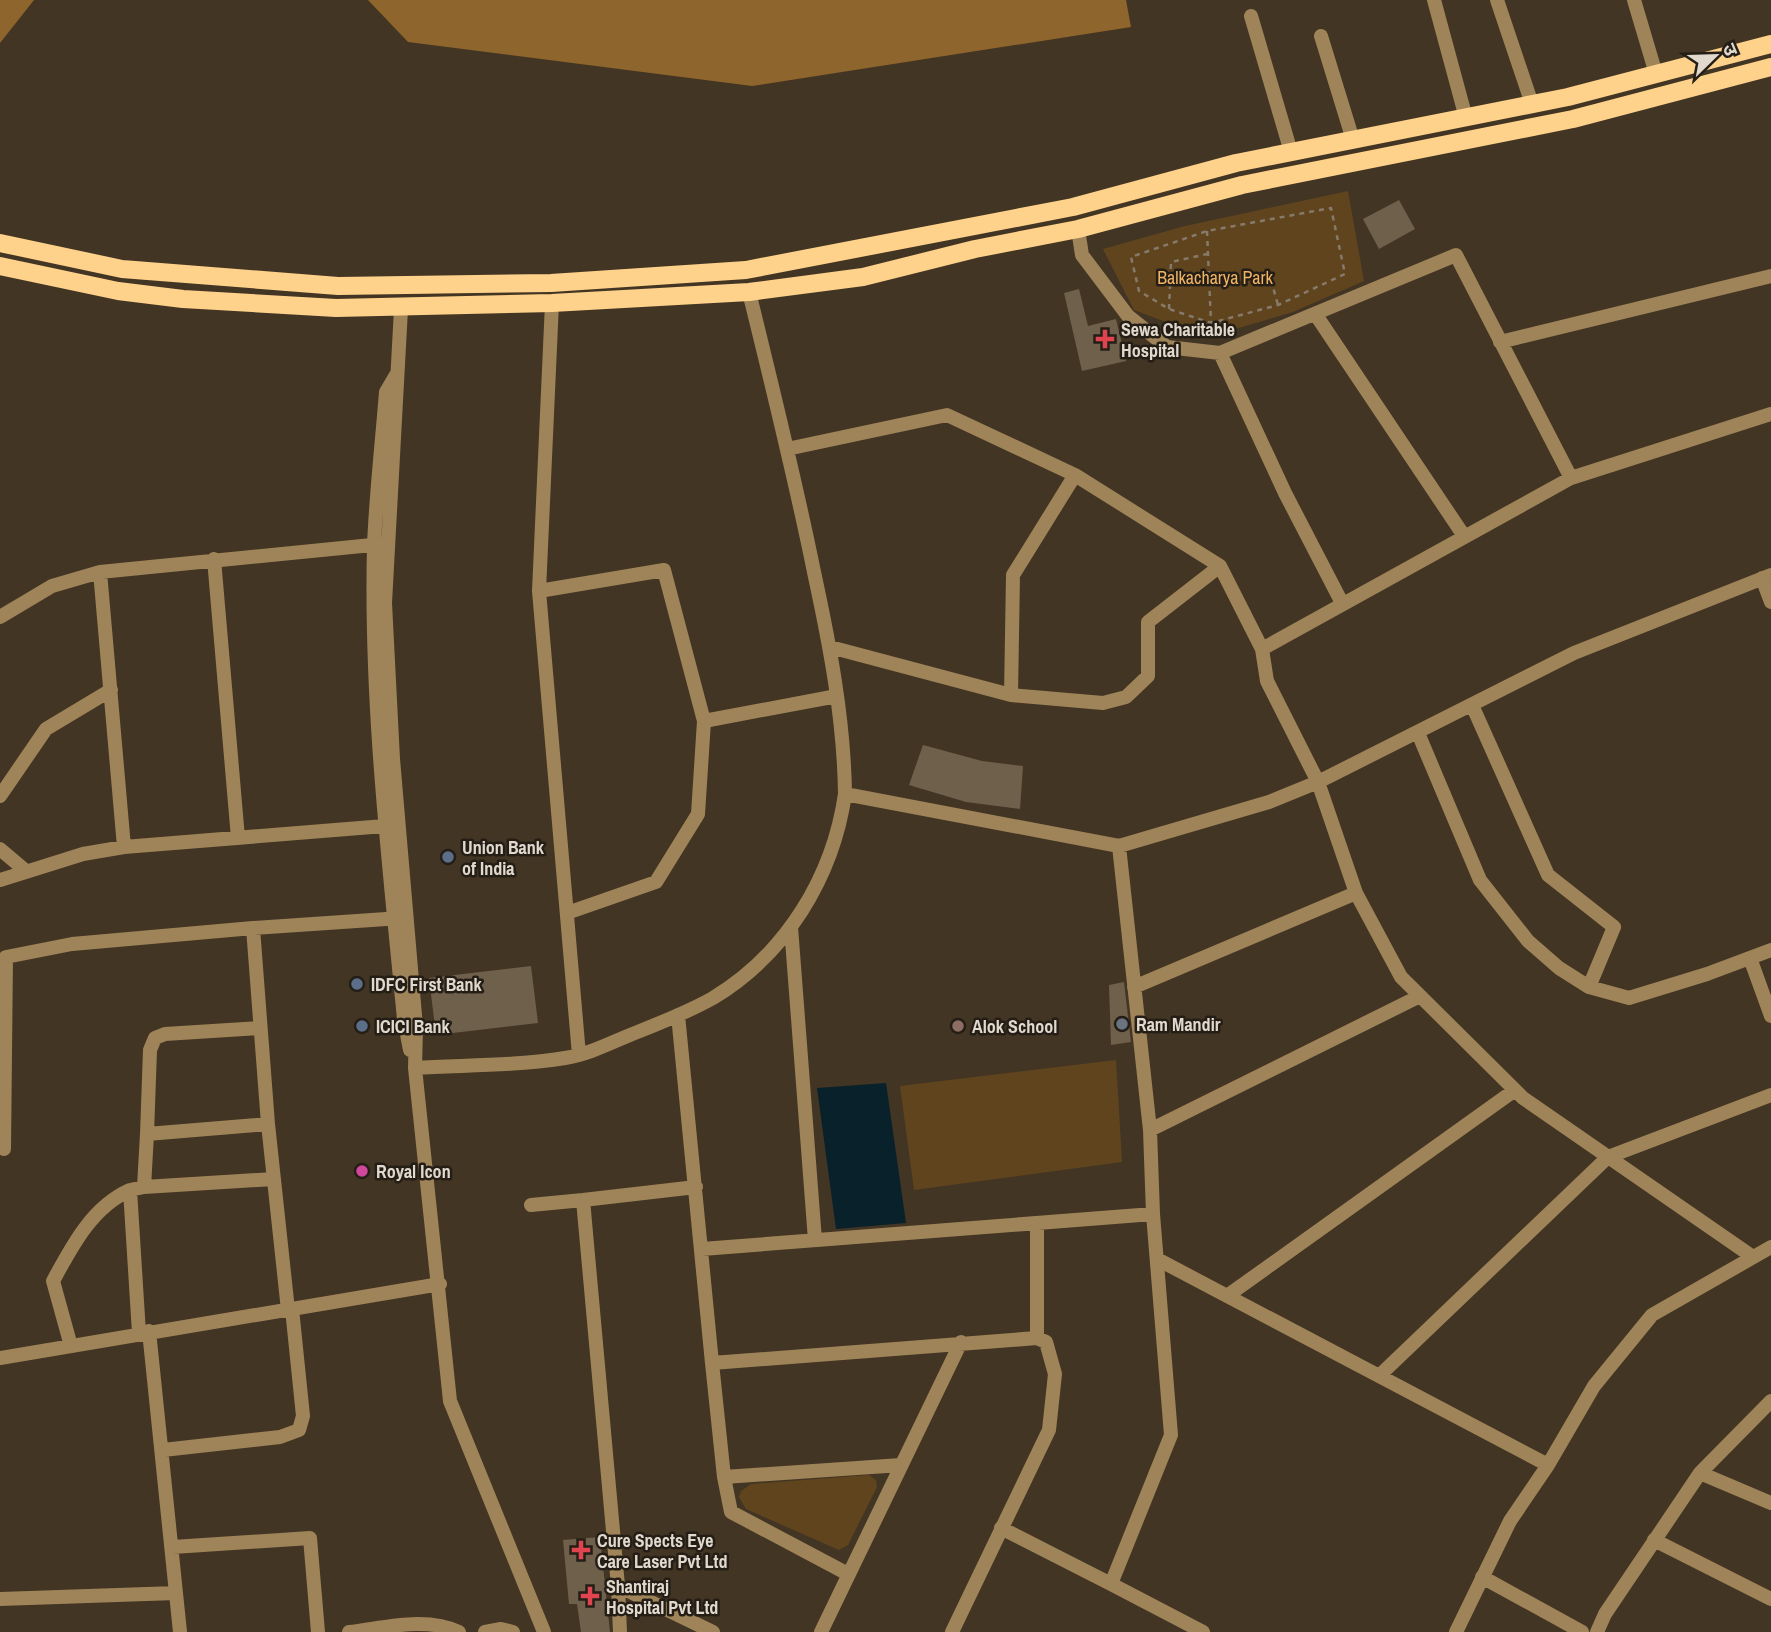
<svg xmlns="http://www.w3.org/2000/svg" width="1771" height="1632" font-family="'Archivo Narrow','Noto Sans Devanagari',sans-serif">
  <rect width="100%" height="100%" fill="#433523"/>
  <path fill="#60441e" d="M1348 191 1364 281 1293 312 1218 334 1179 327 1134 310 1103 249 1185 226Z
    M1116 1060 1122 1162 914 1190 900 1086Z
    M869 1475 876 1480 877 1487 848 1545 839 1550 746 1509 739 1497 741 1491 751 1484Z"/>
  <path fill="#8e652c" d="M0 0H34L0 43Z
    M368 0H1126L1131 27 752 86 408 42Z"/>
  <path fill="#08212b" d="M886 1083 906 1223 836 1229 817 1088Z"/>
  <path fill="#6f604c" d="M1399 200 1415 229 1379 249 1363 219Z
    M1079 289 1088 326 1116 319 1126 361 1082 371 1064 293Z
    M923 745 982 761 1023 766 1020 809 966 802 909 785Z
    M531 966 538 1023 436 1035 429 978Z
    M1124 982 1131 1042 1111 1045 1109 985Z
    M600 1537 610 1632H581L577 1604H569L563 1540Z"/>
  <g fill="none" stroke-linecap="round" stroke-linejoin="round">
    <path stroke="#867a6b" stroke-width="2.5" stroke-dasharray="5 5" stroke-linecap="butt" d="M1207 231 1211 323 1278 305 1345 274 1331 208 1207 231 1131 257 1139 291 1169 309 1211 323
      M1271 280 1278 305
      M1169 309 1171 262 1207 254"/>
    <path stroke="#9f8459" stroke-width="14" d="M1434 0 1466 118
      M1497 0 1532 104
      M1634 0 1656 74
      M1251 16 1291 152
      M1321 36 1353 140
      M1078 229 1082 255 1128 316 1167 347 1220 353 1456 255 1571 478
      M749 292C772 385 795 478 814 572 830 646 844 719 845 794
      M552 303 539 591 579 1055
      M401 309 385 603 393 759 416 1027 415 1068 450 1401 544 1632
      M1316 315 1464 536
      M1500 342 1771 276
      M1220 353 1285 493 1342 603
      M396 375 386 392C382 443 376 494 374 546 370 703 389 862 404 1019L410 1050
      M787 449 947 415 1075 475 1220 566 1262 649
      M214 559 238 838
      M100 572 124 847
      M1762 578 1771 602
      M539 591 664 570 704 721 837 696
      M0 617 52 586 100 572 382 544
      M830 647 1011 695 1103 703 1126 697 1148 676V622L1220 566
      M1011 695 1013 575 1075 475
      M1472 705 1548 875 1614 927 1589 987
      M1418 733 1480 880 1528 941 1559 968 1589 987 1629 998 1707 974 1771 950
      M0 796 46 729 111 690
      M1119 846 1150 1130 1420 996
      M0 849 26 871
      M0 880 83 854 124 847 397 825
      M567 913 656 882 698 814 704 721
      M791 927 815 1240
      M1750 958 1771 1016
      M1134 987 1356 893
      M678 1015 712 1363 1037 1338 1046 1342 1055 1374 1049 1430 952 1632
      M415 1068C464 1065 516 1066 565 1058 591 1054 616 1040 640 1031 665 1021 690 1011 713 998 786 954 833 877 845 794L1119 846 1269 802 1318 782 1574 653 1771 575
      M268 1124 253 928 401 918
      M1150 1130 1153 1214
      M147 1134 150 1050 155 1038 165 1034 260 1028
      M4 1149 6 957 72 944 253 928
      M144 1187 274 1179
      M696 1187 583 1200 618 1586 713 1632
      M531 1205 583 1200
      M702 1249 1153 1214 1171 1435 1111 1584 1203 1632
      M1753 1257 1523 1098 1401 977 1356 893 1318 782 1267 681 1262 649 1571 478 1771 414
      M1157 1259 1548 1465
      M1227 1296 1515 1090
      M149 1331 180 1632
      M139 1333 130 1190 144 1187 147 1134 268 1124 288 1310
      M1037 1338V1225
      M71 1346 53 1281C72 1246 92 1207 130 1190
      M0 1358 440 1284
      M712 1363 724 1477 731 1512 848 1574
      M1379 1376 1608 1157 1771 1095
      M1771 1401 1700 1473 1771 1503
      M163 1450 280 1437 299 1430 303 1416 292 1309
      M724 1477 901 1465
      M1001 1528 1111 1584
      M1654 1540 1771 1599
      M173 1547 310 1538 318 1632
      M1482 1577 1582 1632
      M618 1586 620 1632
      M0 1599 176 1593
      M349 1632C384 1628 426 1616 459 1632
      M485 1632 501 1629 513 1632
      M821 1632 961 1342
      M1456 1632 1510 1521 1548 1465 1594 1386 1652 1315 1771 1247
      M1597 1632 1605 1614 1700 1473"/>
    <path stroke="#ffd28b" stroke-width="18" d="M0 243 122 269 338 286 551 283 746 270 1073 207 1236 163 1568 97 1771 44
      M0 266 118 291 183 299 336 308 552 303 749 292 863 277 975 249 1078 229 1242 185 1573 119 1771 67"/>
  </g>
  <g fill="#e0444e" stroke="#241e16" stroke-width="2.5">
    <path d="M1101.5 328.5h7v7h7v7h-7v7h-7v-7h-7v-7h7z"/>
    <path d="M577.5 1539.5h7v7h7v7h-7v7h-7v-7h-7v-7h7z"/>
    <path d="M586.5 1585.5h7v7h7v7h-7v7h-7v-7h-7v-7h7z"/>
  </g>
  <g fill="#5c6f8a" stroke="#241e16" stroke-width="2.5">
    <circle cx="448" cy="857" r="7"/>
    <circle cx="357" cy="984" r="7"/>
    <circle cx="362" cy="1026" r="7"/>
  </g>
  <circle fill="#6b7280" stroke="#241e16" stroke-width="2.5" cx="1122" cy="1024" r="7"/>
  <circle fill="#8d6e63" stroke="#241e16" stroke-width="2.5" cx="958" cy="1026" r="7"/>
  <circle fill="#d1479c" stroke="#241e16" stroke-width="2.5" cx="362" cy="1171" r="7"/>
  <g text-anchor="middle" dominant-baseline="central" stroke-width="5" stroke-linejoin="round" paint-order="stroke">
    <g font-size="18" fill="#f0b464" stroke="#241e16">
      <text x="1215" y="277">Balkacharya Park</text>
    </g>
    <g font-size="18" font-weight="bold" fill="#e2d9ce" stroke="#241e16" text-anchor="start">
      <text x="1121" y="329">Sewa Charitable<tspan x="1121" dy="21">Hospital</tspan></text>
      <text x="462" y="847">Union Bank<tspan x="462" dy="21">of India</tspan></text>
      <text x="371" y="984">IDFC First Bank</text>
      <text x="1136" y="1024">Ram Mandir</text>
      <text x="376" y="1026">ICICI Bank</text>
      <text x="972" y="1026">Alok School</text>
      <text x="376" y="1171">Royal Icon</text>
      <text x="597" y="1540">Cure Spects Eye<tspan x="597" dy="21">Care Laser Pvt Ltd</tspan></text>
      <text x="606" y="1586">Shantiraj<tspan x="606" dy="21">Hospital Pvt Ltd</tspan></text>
    </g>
  </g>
  <g transform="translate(1715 56) rotate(67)" stroke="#241e16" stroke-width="5" paint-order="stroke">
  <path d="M0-5L12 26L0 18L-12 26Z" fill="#e2d9ce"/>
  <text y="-10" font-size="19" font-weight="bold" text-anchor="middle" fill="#e2d9ce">उ</text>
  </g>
</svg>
